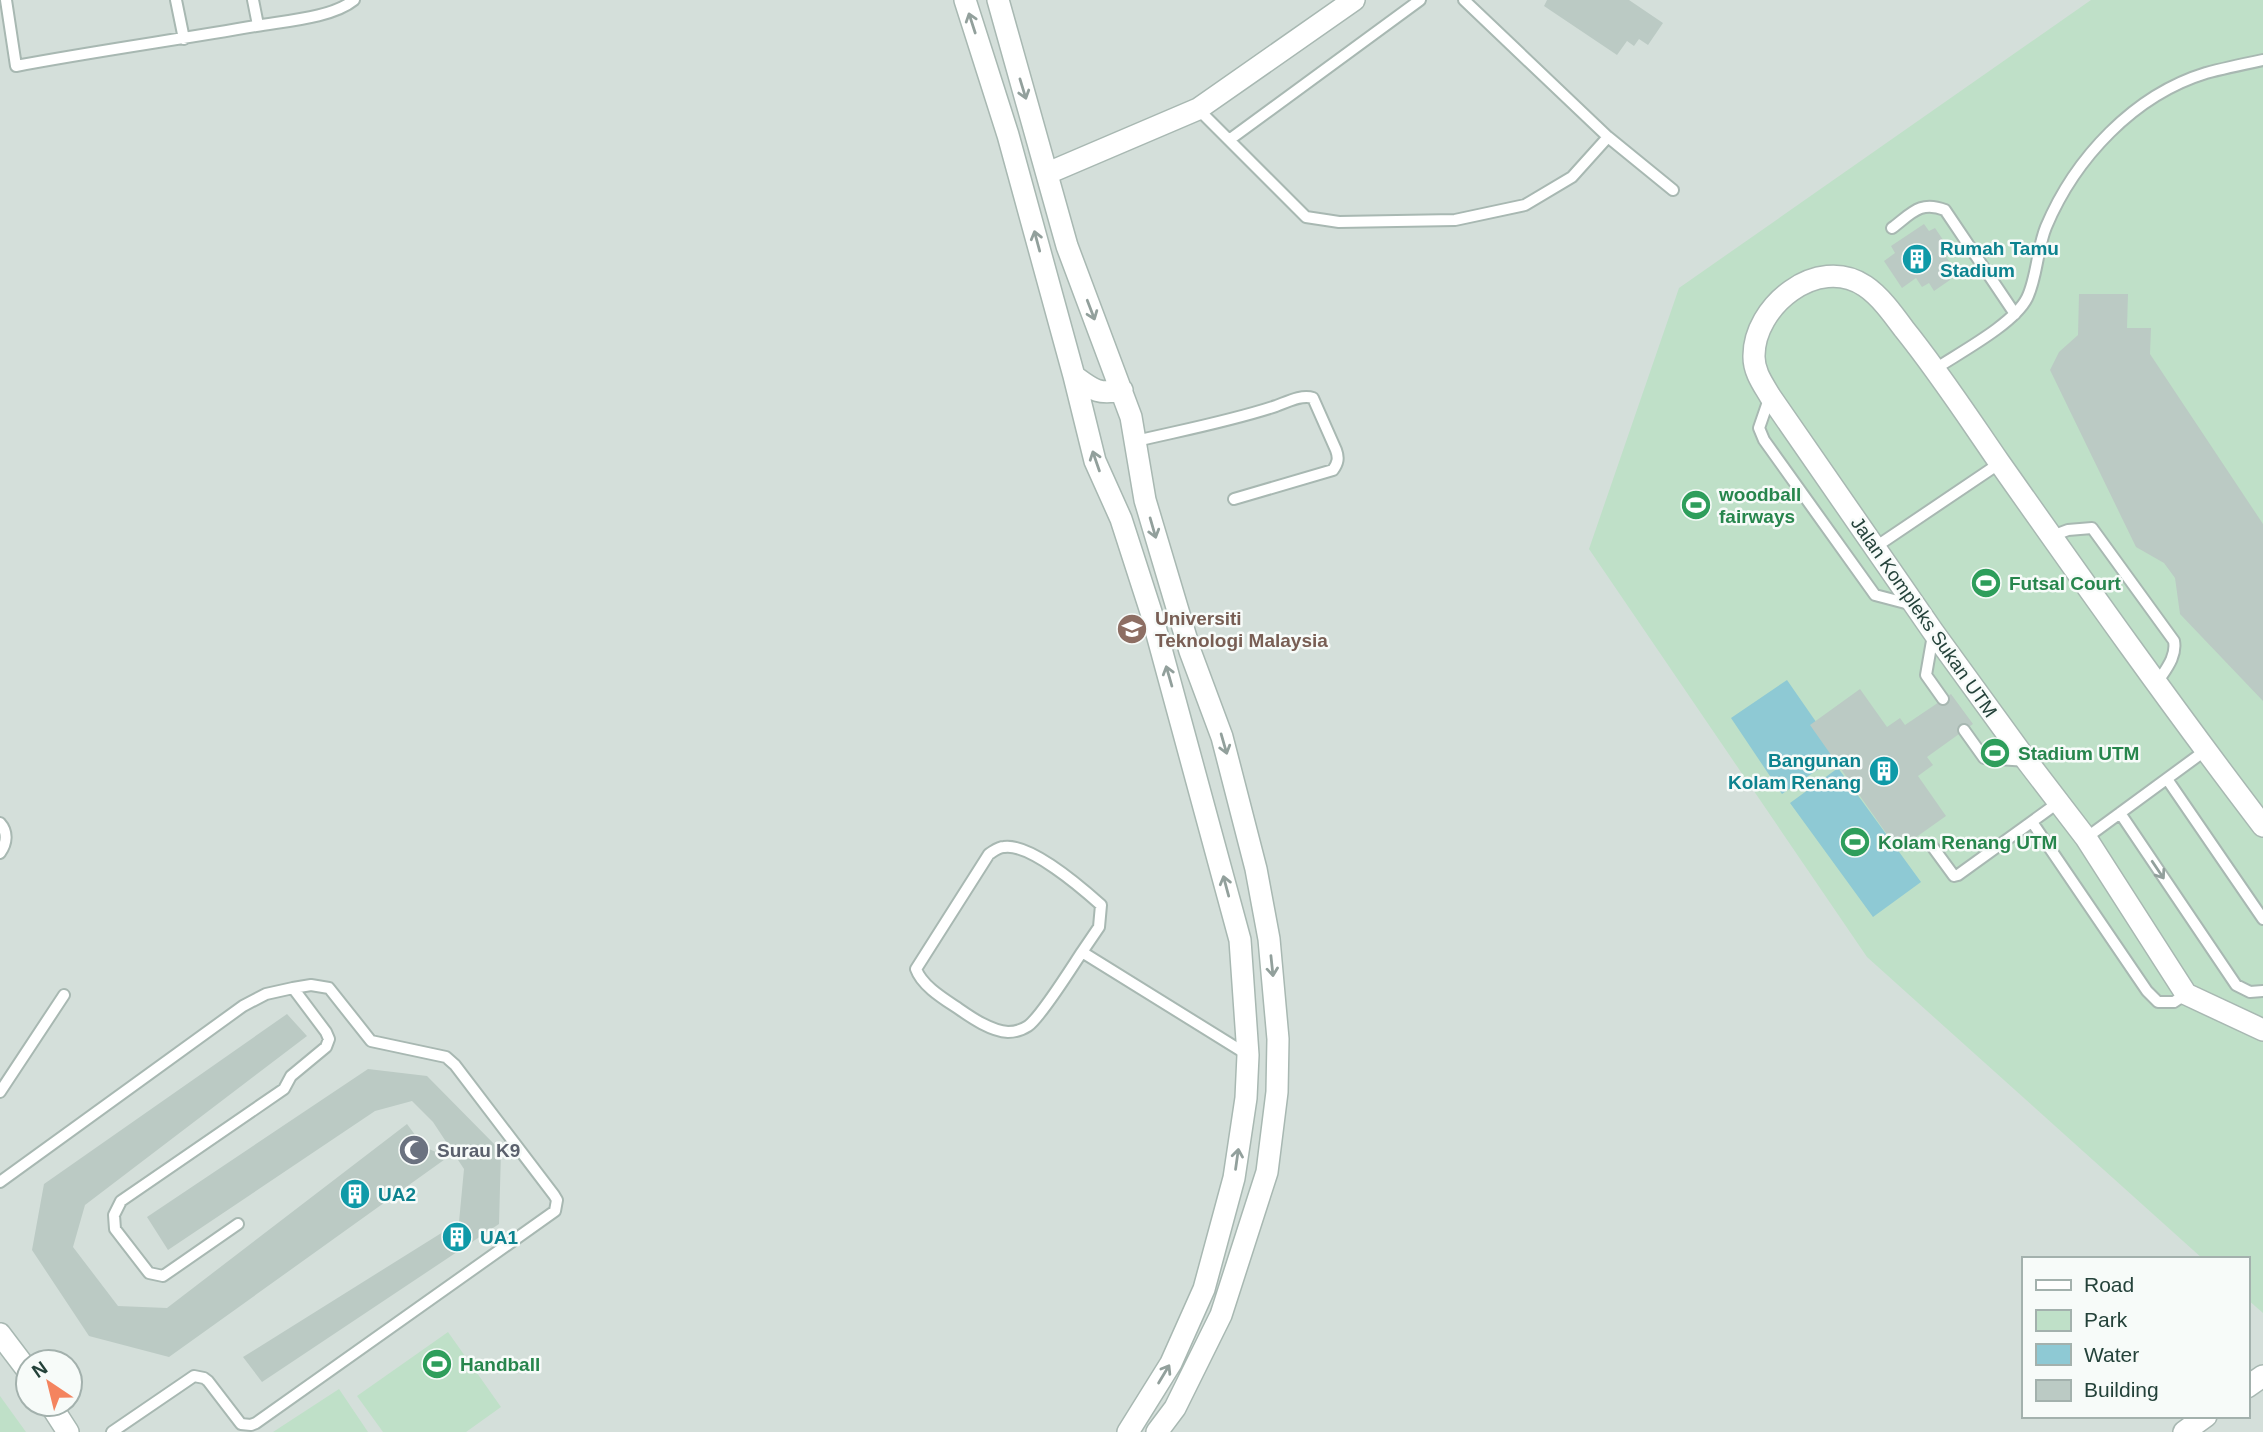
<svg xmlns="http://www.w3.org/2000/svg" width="2263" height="1432" font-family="Arial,sans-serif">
  <rect width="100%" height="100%" fill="#e6efeb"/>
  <path fill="#d4dfda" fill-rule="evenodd" d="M0 0H2263V1432H0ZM2023 1259H2247V1416H2023ZM28 1362H70V1404H28Z"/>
  <path fill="#bfe0c8" d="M2091 0H2263V1313L2247 1299V1259H2203L1867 957 1589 549 1679 288Z
    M448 1332 501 1407 466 1432H383L357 1396Z
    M339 1389 368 1432H273Z
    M0 1396 26 1432H0Z"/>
  <path fill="#8ec9d4" d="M1787 680 1839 755 1782 794 1731 718Z
    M1838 768 1921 882 1873 917 1790 803Z"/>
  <path fill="#bbcac4" d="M1547 0H1629L1663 23 1648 45 1639 39 1634 46 1627 41 1617 55 1544 6Z
    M1924 224 1929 231 1935 228 1952 253 1946 257 1952 265 1943 271 1950 280 1934 291 1929 283 1922 287 1916 278 1902 288 1884 261 1895 253 1891 246Z
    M2079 294H2128L2127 328H2151L2150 354 2263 524V701L2180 614 2175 578 2164 563 2136 547 2050 370 2059 352 2078 335Z
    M1860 689 1887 727 1900 718 1905 725 1951 694 1973 724 1927 757 1933 765 1918 776 1946 816 1898 850 1810 725Z
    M287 1014 307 1036 85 1205 73 1247 118 1306 167 1308 407 1124 424 1147 448 1157 169 1357 89 1336 32 1250 44 1184Z
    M368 1069 427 1076 501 1151 499 1224 262 1382 243 1357 459 1222 464 1169 433 1122 412 1101 375 1111 168 1250 147 1217Z"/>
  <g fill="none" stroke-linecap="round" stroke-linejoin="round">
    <g stroke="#a8b8b2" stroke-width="14">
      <path id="service" d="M6 0 16 66C96 51 176 40 256 26 284 21 332 18 354 0
        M176 0 184 39
        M253 0 258 25
        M1198 109 1306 217 1339 222 1455 220 1525 205 1572 177 1608 137 1464 0
        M1608 137 1673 190
        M1229 140 1420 0
        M1892 228C1911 214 1920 200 1945 210L2015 314
        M1935 369C1959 353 2014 324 2027 298 2037 278 2037 249 2046 227 2075 158 2134 95 2206 73 2225 68 2244 64 2263 60
        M1770 396 1759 428 1764 440 1875 595 1913 605
        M1136 441C1183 430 1231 421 1276 406 1287 402 1302 394 1313 398L1336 450C1339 458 1338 463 1333 470L1234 499
        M2052 536 2068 530 2092 528 2174 641C2177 657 2165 670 2157 683
        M1874 548 2000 463
        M1933 635 1926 675 1943 699
        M1964 730 1984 758 2027 761
        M2167 779 2263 919
        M2120 813 2236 985 2250 992 2263 991
        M2032 822 2147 991 2158 1002H2174L2186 994
        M0 823C8 832 7 843 0 853
        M2086 838 2206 750
        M1932 846 1954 876 1958 875 2059 802
        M1082 952C1072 967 1041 1017 1028 1026 1022 1030 1015 1032 1008 1032 991 1031 972 1018 959 1009 944 999 922 986 916 969L989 854C994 851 998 847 1004 847 1030 843 1082 888 1101 905L1099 927 1082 952 1248 1055
        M0 1092 64 995
        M0 1182 243 1006 266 994 293 988 326 1032 329 1039 326 1047 291 1076 284 1089 121 1201 114 1215 115 1229 149 1273 163 1276 238 1224
        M112 1432 194 1376 204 1378 208 1381 241 1424 251 1425 256 1423 555 1211 557 1200 554 1195 455 1065 446 1057 371 1041 329 988 311 985 293 988"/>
    </g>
    <g stroke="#a8b8b2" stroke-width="24">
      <path id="minor" d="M1048 173 1198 109 1354 0
        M2263 826C2172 707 2085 584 1999 462 1968 417 1938 371 1904 329 1893 314 1880 296 1865 286 1817 254 1753 307 1754 357 1754 372 1763 384 1770 396L1934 633 2027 761 2086 838 2186 994 2263 1030
        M0 1334 28 1371
        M2247 1387 2263 1376
        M50 1404 68 1432
        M2184 1432 2206 1416"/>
    </g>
    <g stroke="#a8b8b2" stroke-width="24">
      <path id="tertiary" d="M965 0 1008 135 1074 376 1095 461 1121 519 1151 612 1240 940 1248 1055 1246 1098 1234 1178 1204 1289 1171 1363 1128 1432
        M998 0 1067 246 1131 417 1145 500 1190 651 1222 737 1256 869 1269 939 1278 1039 1277 1092 1267 1172 1221 1315 1175 1408 1157 1432
        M1074 376C1093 390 1098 395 1122 390"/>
    </g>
    <use href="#service" stroke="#fff" stroke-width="10"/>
    <use href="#minor" stroke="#fff" stroke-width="21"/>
    <use href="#tertiary" stroke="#fff" stroke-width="21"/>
  </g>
  <defs><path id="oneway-shaft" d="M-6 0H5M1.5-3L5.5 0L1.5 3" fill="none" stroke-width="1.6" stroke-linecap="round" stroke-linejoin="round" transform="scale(1.75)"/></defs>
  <g stroke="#92a09c">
    <use href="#oneway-shaft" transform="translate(972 23) rotate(-108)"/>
    <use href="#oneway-shaft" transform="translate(1023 89) rotate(73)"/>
    <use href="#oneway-shaft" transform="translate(1037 241) rotate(-105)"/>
    <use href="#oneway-shaft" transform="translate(1091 310) rotate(69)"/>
    <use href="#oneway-shaft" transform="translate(1096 461) rotate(-109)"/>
    <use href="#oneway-shaft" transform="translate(1153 528) rotate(74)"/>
    <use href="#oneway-shaft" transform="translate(1169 676) rotate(-106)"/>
    <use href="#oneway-shaft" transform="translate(1224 744) rotate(74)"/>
    <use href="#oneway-shaft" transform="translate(2158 870) rotate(56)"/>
    <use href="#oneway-shaft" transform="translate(1226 886) rotate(-105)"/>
    <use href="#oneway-shaft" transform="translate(1272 966) rotate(84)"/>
    <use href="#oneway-shaft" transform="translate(1237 1159) rotate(-82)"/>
    <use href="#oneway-shaft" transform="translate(1164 1374) rotate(-59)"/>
  </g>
  <defs>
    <g id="building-disc" transform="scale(1.575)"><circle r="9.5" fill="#0f9aa8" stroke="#f7fbf9"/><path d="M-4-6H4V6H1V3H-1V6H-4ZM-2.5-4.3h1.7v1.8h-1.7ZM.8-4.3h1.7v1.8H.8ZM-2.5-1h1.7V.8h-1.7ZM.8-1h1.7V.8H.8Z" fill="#fff"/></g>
    <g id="stadium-disc" transform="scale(1.575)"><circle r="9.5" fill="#2e9e5b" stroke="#f7fbf9"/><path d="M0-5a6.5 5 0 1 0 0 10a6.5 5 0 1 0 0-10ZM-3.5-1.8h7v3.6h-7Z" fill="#fff"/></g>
    <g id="university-disc" transform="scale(1.575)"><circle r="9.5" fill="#8d6e63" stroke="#f7fbf9"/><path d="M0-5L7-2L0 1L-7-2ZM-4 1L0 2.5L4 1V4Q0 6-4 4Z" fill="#fff"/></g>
    <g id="mosque-disc" transform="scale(1.575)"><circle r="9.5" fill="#6b7280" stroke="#f7fbf9"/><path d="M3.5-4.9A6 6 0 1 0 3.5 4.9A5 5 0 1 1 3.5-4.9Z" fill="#fff"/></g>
  </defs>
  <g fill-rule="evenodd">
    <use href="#building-disc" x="1917" y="259"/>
    <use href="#stadium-disc" x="1696" y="505"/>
    <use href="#stadium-disc" x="1986" y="583"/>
    <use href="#university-disc" x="1132" y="629"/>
    <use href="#stadium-disc" x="1995" y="753"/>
    <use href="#building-disc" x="1884" y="771"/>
    <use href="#stadium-disc" x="1855" y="842"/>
    <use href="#mosque-disc" x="414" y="1150"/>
    <use href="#building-disc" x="355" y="1194"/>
    <use href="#building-disc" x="457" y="1237"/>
    <use href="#stadium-disc" x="437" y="1364"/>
  </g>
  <g text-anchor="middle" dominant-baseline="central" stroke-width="5" stroke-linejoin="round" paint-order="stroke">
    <g font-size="19" font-weight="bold" fill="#0d838f" stroke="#f7fbf9" text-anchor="start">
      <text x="1940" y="248">Rumah Tamu<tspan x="1940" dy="22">Stadium</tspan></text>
      <text x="1861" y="760" text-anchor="end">Bangunan<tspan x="1861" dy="22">Kolam Renang</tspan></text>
      <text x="378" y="1194">UA2</text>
      <text x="480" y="1237">UA1</text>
    </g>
    <g font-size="19" font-weight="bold" fill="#27864d" stroke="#f7fbf9" text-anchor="start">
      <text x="1719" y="494">woodball<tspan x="1719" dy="22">fairways</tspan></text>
      <text x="2009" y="583">Futsal Court</text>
      <text x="2018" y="753">Stadium UTM</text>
      <text x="1878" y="842">Kolam Renang UTM</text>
      <text x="460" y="1364">Handball</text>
    </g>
    <g font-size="19" fill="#24423a" stroke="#f7fbf9">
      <text transform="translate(1924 617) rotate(55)">Jalan Kompleks Sukan UTM</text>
    </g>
    <g font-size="19" font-weight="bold" fill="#785e54" stroke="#f7fbf9" text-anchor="start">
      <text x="1155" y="618">Universiti<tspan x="1155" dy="22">Teknologi Malaysia</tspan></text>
    </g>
    <g font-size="19" font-weight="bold" fill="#5b616d" stroke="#f7fbf9" text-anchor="start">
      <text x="437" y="1150">Surau K9</text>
    </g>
  </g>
  <rect x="2022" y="1257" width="228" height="161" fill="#f7fbf9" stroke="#a3b1ad" stroke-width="2"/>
  <rect x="2036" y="1280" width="35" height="10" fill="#ffffff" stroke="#a3b1ad" stroke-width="2"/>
  <text x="2084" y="1292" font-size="21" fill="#24423a">Road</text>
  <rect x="2036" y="1310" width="35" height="21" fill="#bfe0c8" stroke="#a3b1ad" stroke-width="2"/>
  <text x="2084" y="1327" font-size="21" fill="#24423a">Park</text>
  <rect x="2036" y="1344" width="35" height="21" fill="#8ec9d4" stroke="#a3b1ad" stroke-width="2"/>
  <text x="2084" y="1362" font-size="21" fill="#24423a">Water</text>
  <rect x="2036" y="1380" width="35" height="21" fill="#bbcac4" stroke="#a3b1ad" stroke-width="2"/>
  <text x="2084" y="1397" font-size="21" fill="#24423a">Building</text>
  <g transform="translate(49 1383) rotate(325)"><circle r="33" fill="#f7fbf9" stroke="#a3b1ad" stroke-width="2"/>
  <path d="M0-5L12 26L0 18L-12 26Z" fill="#f4845f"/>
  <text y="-10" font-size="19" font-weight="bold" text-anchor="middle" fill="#24423a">N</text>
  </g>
</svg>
